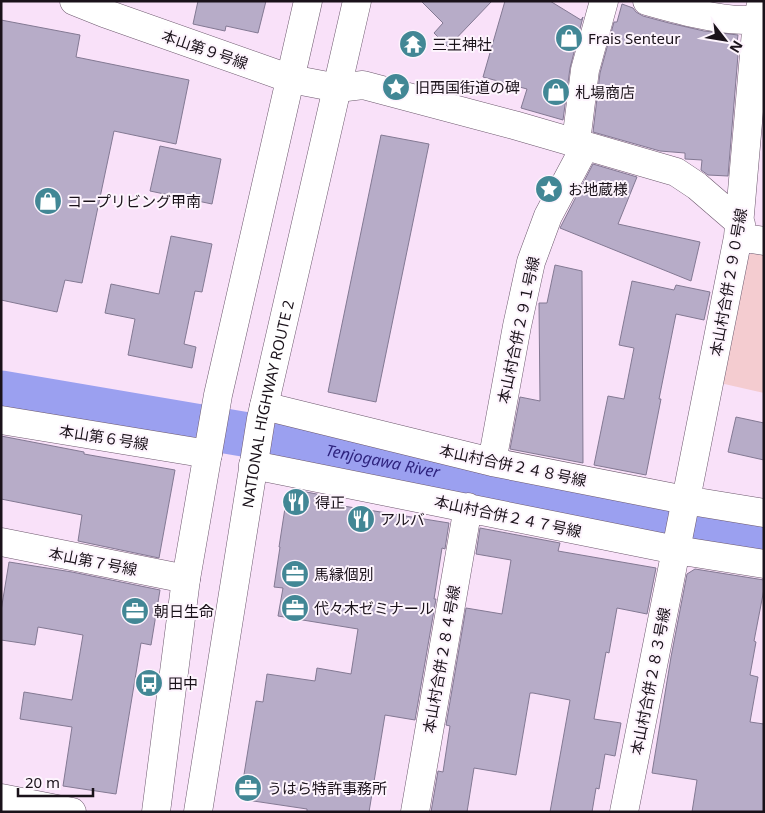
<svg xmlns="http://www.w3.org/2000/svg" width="765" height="813" font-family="'Noto Sans','Noto Sans JP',sans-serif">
  <rect width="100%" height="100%" fill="#f9e1f9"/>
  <path fill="#f4ccd0" d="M756 250 764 251V393L720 383 744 259Z"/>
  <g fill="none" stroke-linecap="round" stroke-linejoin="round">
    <path stroke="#9ba0f0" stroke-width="45" id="s1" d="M1 393 278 440 710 526 764 535"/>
  </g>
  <path fill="#b7acc8" stroke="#837993" d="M198 1H266L258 33 226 26 225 31 193 24Z
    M421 1H492L448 47 434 33 443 23Z
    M505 1H550L581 20 583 17 570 68 563 120 521 108 527 89 483 77Z
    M622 4 633 8 636 12 643 16 669 23 704 31 738 35 737 43H739L728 176 708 175 701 170 702 160 685 159V153L660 151 593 132 600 73 614 22H617Z
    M1 20 80 35 76 57 189 80 176 144 114 131 82 283 65 280 57 312 1 300Z
    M381 135 429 144 376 402 328 392Z
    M160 146 221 159 212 204 150 191Z
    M593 164 637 177 618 224 700 242 691 281 560 228Z
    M171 236 212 244 202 292 195 291 184 344 196 347 192 368 128 355 135 319 105 313 111 284 159 294Z
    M555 265 582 271 583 463 510 449 520 397 540 401 539 303H547Z
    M632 281 674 290 676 285 710 292 704 320 676 314 659 399H661L646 475 594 465 608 396 624 399 634 348 619 345Z
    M736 417 764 423V460L728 452Z
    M1 436 84 452V454L175 470 159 558 78 541 82 515 1 499Z
    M296 490 332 497 331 504 449 523 445 549 442 548 434 599H436L415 720 385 715 369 812H307V809L240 799 256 701 263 702 267 674 315 681 317 668 351 674 358 629 278 616 283 588 274 587 280 547H279L287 495Z
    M480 528 560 543 558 551 656 568 647 614 617 608 609 653 606 652 594 719 621 723 615 756 605 754 599 789 596 788 592 812H550L570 700 533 693H530L516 775 474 768 467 812H431L438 771 443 772 450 726 446 725 466 608 502 614 511 560 476 554Z
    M9 562 72 572 160 590 151 645 141 643 116 794 63 786 72 727 20 719 24 692 72 700 83 635 38 627 35 645 1 640V611Z
    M695 569 764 580V589L754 641 756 642 750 675 758 677 750 722 764 724V812H692L697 780 652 773 671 657 687 574Z"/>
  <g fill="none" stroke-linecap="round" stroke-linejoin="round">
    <g stroke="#6c586d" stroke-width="29">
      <path id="minor" d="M74 1 104 13 291 79 338 88 363 85 514 125 676 172 697 186 741 224
        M647 1C675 9 738 27 764 17
        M738 237 764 241
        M264 406 492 462 685 500 764 513
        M1 420 208 454
        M492 462 517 326 531 262 548 216 580 156 576 142 585 70 604 1
        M253 465 676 550 764 564
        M1 542 186 579
        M1 798 72 812
        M415 812 468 507
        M624 812 738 237 757 20 762 1"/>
    </g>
    <g stroke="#6c586d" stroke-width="29">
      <g id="highway">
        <path d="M156 812 186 579 218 395 308 1"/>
        <path id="s2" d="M198 812 261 419 357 1"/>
      </g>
    </g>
    <use href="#minor" stroke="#fff" stroke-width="28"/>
    <use href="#highway" stroke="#fff" stroke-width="28"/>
  </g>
  <defs>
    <g id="shop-disc" transform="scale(1.4375)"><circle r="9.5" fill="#428795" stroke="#fdf4fd"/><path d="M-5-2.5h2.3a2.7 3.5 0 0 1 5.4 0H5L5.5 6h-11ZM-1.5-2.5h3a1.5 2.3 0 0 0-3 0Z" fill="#fff"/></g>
    <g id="temple-disc" transform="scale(1.4375)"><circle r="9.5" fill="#428795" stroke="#fdf4fd"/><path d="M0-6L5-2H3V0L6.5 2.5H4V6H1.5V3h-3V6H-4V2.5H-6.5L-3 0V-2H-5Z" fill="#fff"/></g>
    <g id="sight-disc" transform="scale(1.4375)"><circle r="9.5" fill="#428795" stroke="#fdf4fd"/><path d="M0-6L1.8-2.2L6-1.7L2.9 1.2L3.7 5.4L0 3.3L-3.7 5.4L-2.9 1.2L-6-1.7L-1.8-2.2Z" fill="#fff"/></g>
    <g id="restaurant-disc" transform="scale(1.4375)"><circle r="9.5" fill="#428795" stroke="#fdf4fd"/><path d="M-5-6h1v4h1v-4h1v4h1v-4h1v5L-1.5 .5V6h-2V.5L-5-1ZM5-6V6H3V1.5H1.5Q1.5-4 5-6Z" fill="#fff"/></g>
    <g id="office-disc" transform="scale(1.4375)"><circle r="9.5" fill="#428795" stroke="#fdf4fd"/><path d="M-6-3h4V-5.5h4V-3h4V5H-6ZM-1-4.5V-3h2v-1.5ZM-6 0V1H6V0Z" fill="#fff"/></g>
    <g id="bus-disc" transform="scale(1.4375)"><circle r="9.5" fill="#428795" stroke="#fdf4fd"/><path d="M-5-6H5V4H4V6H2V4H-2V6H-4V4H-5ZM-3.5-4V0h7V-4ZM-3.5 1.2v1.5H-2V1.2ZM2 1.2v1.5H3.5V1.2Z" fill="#fff"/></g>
  </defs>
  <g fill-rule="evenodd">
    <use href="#shop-disc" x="569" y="38"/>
    <use href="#temple-disc" x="413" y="44"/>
    <use href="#sight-disc" x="396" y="87"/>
    <use href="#shop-disc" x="556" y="92"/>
    <use href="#sight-disc" x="549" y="189"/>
    <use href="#shop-disc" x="48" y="201"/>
    <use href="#restaurant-disc" x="296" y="502"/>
    <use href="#restaurant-disc" x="361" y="519"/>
    <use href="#office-disc" x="295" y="574"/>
    <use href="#office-disc" x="295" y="608"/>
    <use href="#office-disc" x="135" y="611"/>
    <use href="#bus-disc" x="149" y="683"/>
    <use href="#office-disc" x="248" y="788"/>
  </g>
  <g text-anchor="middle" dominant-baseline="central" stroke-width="4" stroke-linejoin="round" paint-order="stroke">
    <g font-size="15" fill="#1a121a" stroke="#fdf4fd" text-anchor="start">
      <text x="588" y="38">Frais Senteur</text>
      <text x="432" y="44">三王神社</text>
      <text x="415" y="87">旧西国街道の碑</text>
      <text x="575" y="92">札場商店</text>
      <text x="568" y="189">お地蔵様</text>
      <text x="67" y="201">コープリビング甲南</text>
      <text x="315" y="502">得正</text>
      <text x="380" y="519">アルバ</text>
      <text x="314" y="574">馬縁個別</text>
      <text x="314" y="608">代々木ゼミナール</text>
      <text x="154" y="611">朝日生命</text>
      <text x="168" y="683">田中</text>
      <text x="267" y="788">うはら特許事務所</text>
    </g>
    <g font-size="15" fill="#1a121a" stroke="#fdf4fd">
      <text transform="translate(205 49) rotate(19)">本山第９号線</text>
      <text transform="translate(728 282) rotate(-80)">本山村合併２９０号線</text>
      <text transform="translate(518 330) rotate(-78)">本山村合併２９１号線</text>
      <text stroke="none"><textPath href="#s2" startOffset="414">NATIONAL HIGHWAY ROUTE 2</textPath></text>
      <text transform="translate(104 437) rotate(9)">本山第６号線</text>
      <text transform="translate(513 465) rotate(12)">本山村合併２４８号線</text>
      <text transform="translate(508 516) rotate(12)">本山村合併２４７号線</text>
      <text transform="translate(93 561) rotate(11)">本山第７号線</text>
      <text transform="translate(441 659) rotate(-80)">本山村合併２８４号線</text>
      <text transform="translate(650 681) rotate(-79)">本山村合併２８３号線</text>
    </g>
    <g font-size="16" font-style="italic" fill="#2e237e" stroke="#fdf4fd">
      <text stroke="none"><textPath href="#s1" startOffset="388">Tenjogawa River</textPath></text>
    </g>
  </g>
  <rect width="765" height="813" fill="none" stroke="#1a121a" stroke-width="5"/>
  <g transform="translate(725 40) rotate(121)" stroke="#fdf4fd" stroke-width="4" paint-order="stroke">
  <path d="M0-4L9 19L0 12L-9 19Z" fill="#1a121a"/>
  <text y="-8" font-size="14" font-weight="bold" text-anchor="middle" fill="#1a121a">N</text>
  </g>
  <path d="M18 788v8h75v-8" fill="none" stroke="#1a121a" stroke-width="2.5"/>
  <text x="25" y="788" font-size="15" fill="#1a121a" stroke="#fdf4fd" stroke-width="4" paint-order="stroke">20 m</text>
</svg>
